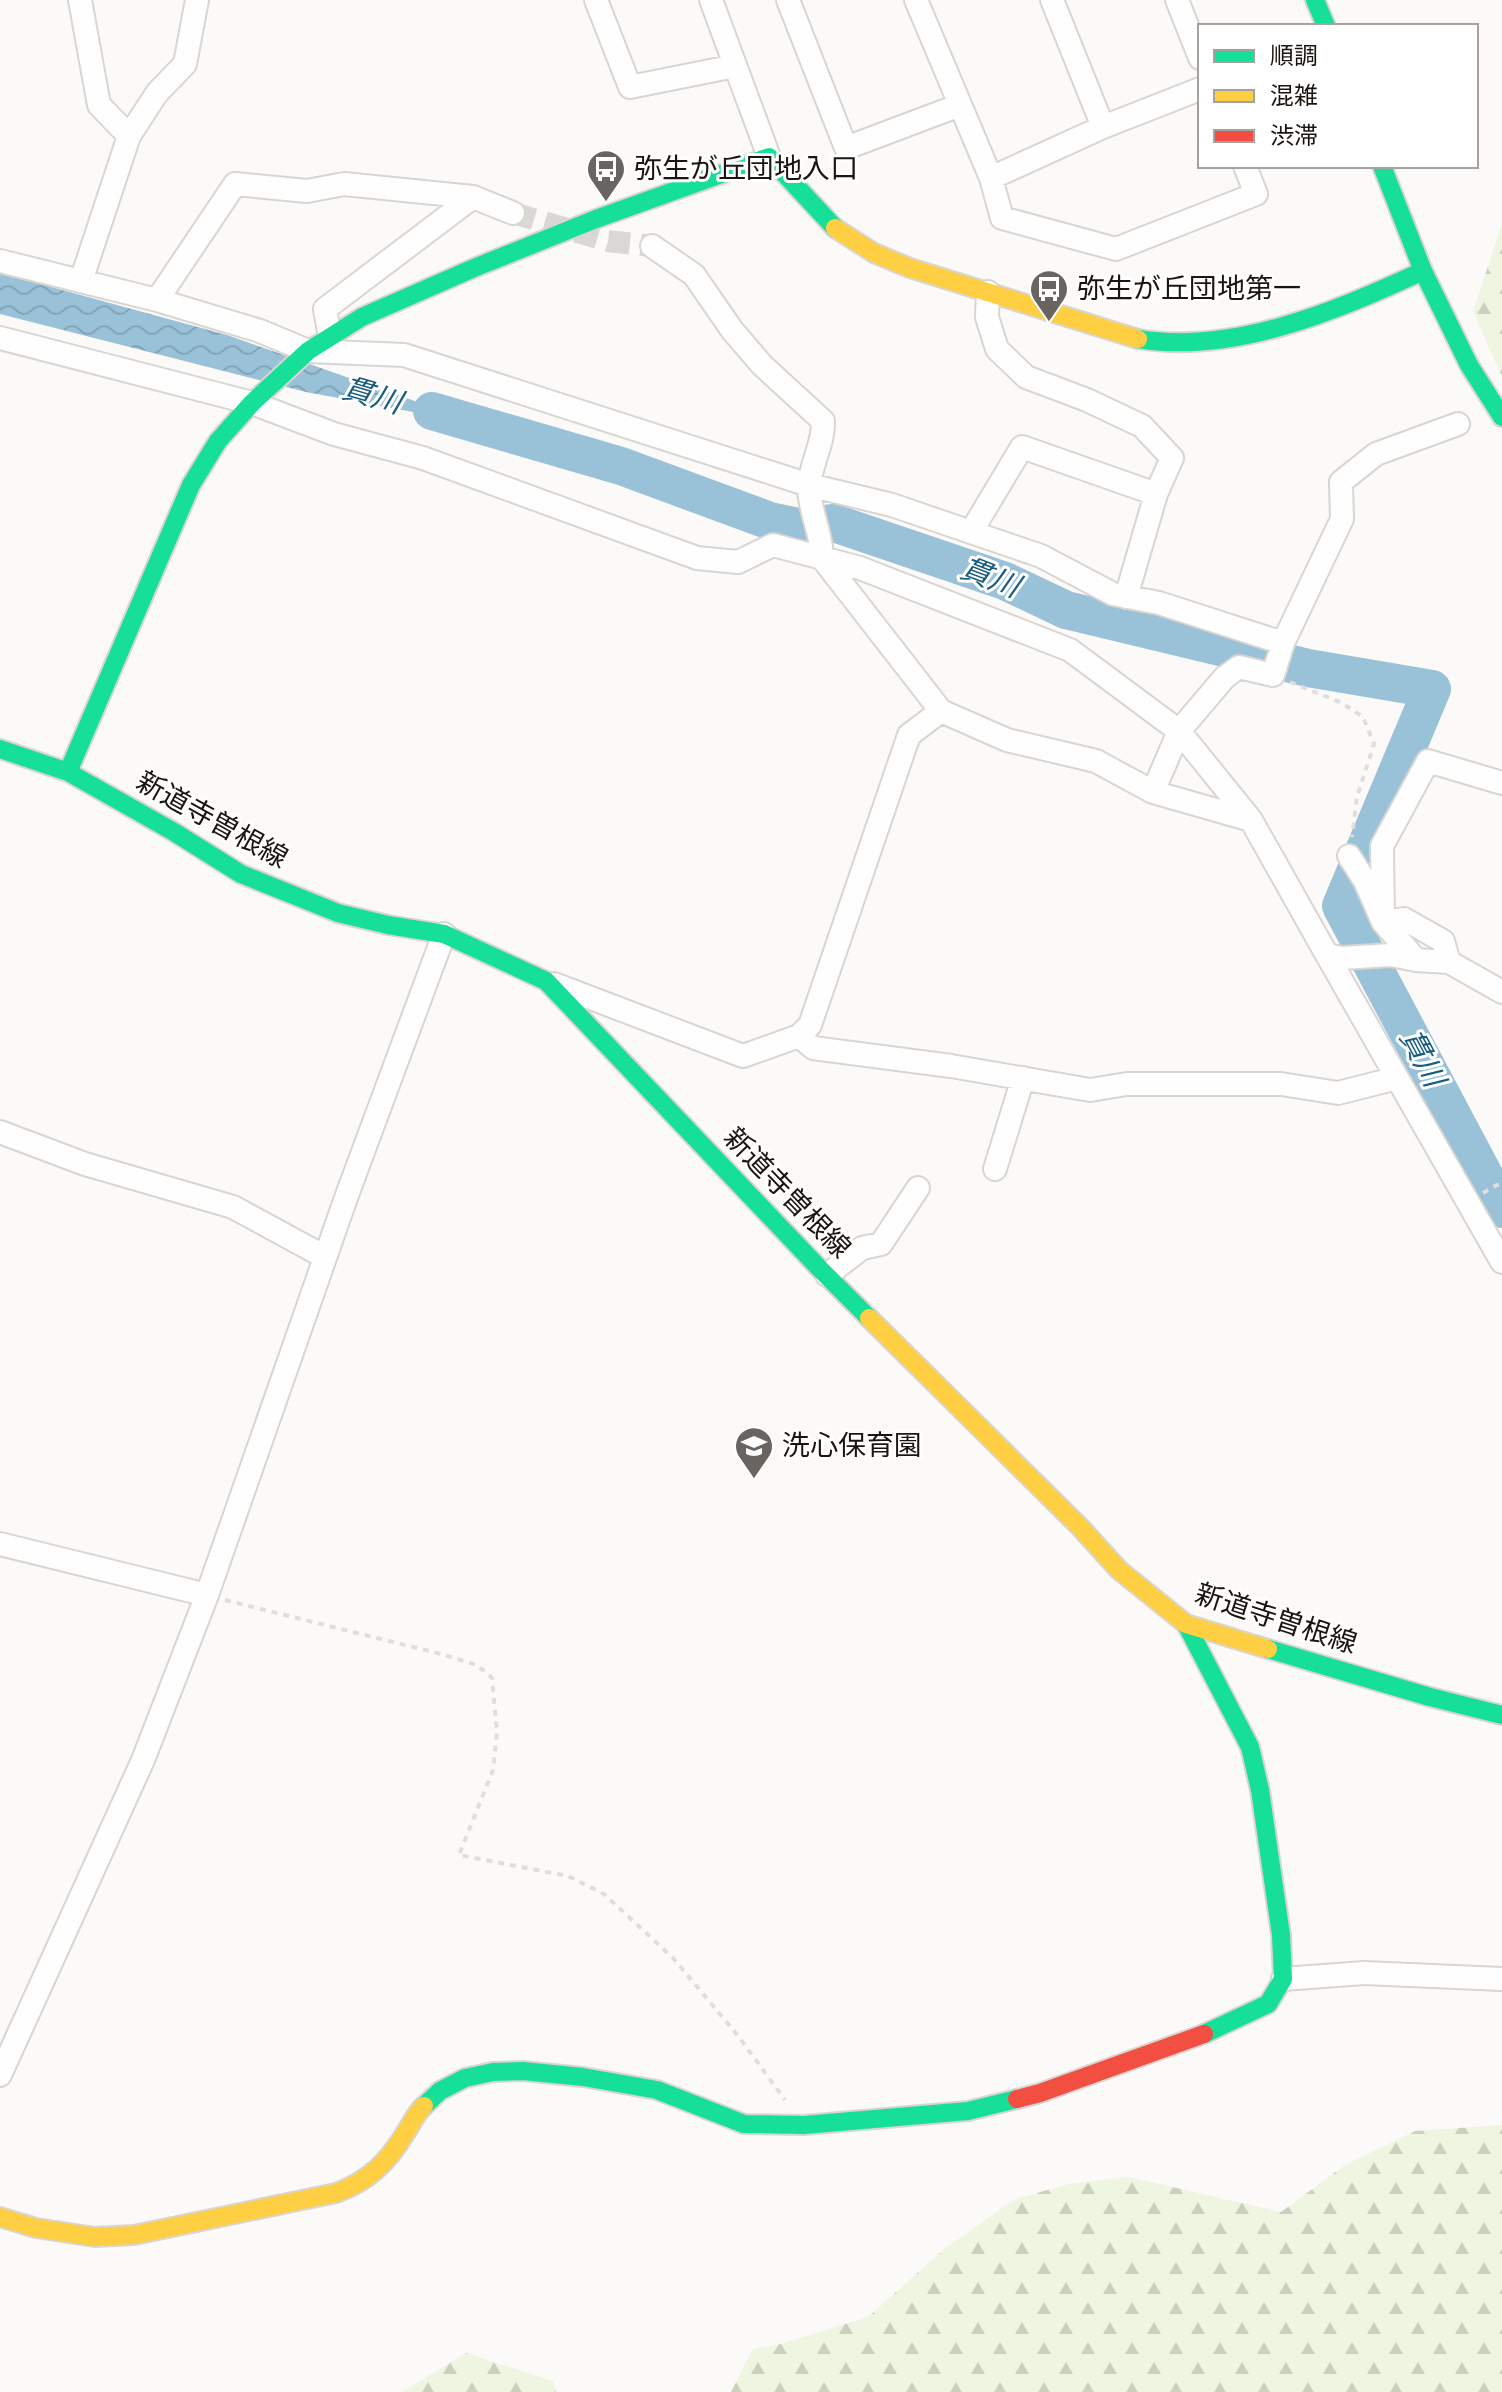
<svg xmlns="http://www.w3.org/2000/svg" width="1502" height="2392" font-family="'Nunito Sans','Noto Sans JP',sans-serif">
  <defs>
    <pattern id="forest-firs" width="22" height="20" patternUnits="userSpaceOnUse" patternTransform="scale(2)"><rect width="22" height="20" fill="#eef5e0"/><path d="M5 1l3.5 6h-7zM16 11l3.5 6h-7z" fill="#ccd1bf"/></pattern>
    <pattern id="water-waves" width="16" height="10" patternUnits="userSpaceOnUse" patternTransform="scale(2)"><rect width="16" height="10" fill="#99c1d7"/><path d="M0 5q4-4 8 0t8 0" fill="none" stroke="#83a5b7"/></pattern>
  </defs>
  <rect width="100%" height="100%" fill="#fcfaf8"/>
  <path fill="url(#forest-firs)" d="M1502 223V377L1473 312Z
    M1502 2125V2392H731L753 2349 777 2345 868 2317 943 2250 1015 2199 1069 2184 1129 2177 1281 2212 1345 2165 1415 2131Z
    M466 2353 553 2381 556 2392H402Z"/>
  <path fill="url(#water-waves)" d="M0 273 227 335 483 425 306 392 0 314Z"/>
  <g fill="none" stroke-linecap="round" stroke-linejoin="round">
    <path stroke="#99c1d7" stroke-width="38" d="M432 411 621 466 770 521 799 527 834 523 1005 581 1066 610 1308 668 1432 689 1341 906 1502 1209"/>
    <path stroke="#dad8d5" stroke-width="22" stroke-dasharray="22 11" stroke-linecap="butt" d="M513 213 608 241 652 246"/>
    <g stroke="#d9d5d0" stroke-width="26">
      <path id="street" d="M80 0 99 105 129 136 81 281
        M596 0 630 87 735 66
        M711 0 769 157
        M788 0 846 148 960 105
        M916 0 991 178 1002 218 1116 249 1256 194 1245 166
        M1052 0 1103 127
        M1177 0 1200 58
        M129 136 157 93 185 64 197 0
        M991 178 1103 127 1200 89
        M652 246 694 275 732 330 762 365 823 421C824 445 809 466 809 489 810 513 822 534 822 558L941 711 1007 740 1096 761 1153 792 1251 820 1327 955 1342 958 1391 955 1416 960 1449 962 1502 992
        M0 261 157 300 260 331 308 351 404 355 809 485 892 505 1041 556 1113 594 1159 603 1283 643
        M988 292 987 317 997 349 1026 377 1087 400 1142 426 1172 458 1156 494 1126 597
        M157 300 235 184 307 191 344 184 473 197 513 213
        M330 337 325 309 473 197
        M0 338 252 403 334 434 423 458 697 558 738 562 773 545 860 568 1070 650 1179 731 1251 820
        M971 532 1022 447 1156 494
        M1153 792 1179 731 1225 677 1239 667 1273 675 1283 643 1342 519 1341 482 1376 454 1458 424
        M1349 856 1365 881 1383 922 1416 960
        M1327 955 1502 1262
        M1449 962 1443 941 1404 919 1383 922 1382 846 1428 761 1502 783
        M554 984 743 1056 799 1036 810 1025 909 735 941 711
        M799 1036 813 1048 951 1066 1090 1090 1127 1084H1281L1338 1093 1397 1078
        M0 1132 85 1164 233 1207 325 1257
        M995 1169 1023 1078
        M827 1275 862 1248 881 1244 918 1188
        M0 1544 207 1595
        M1283 1979 1364 1973 1502 1979
        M0 2075 143 1760 207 1595 347 1195 444 934"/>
    </g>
    <g stroke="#d9d5d0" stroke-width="22">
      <path id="fast" d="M1315 0 1326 26
        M1382 166 1423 271 1469 365 1502 417
        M1138 339C1234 355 1338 310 1423 271
        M0 749 68 772 174 832 241 874 338 913 388 925 444 934 546 981 820 1269 869 1318
        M68 772 191 485 218 441 252 403 308 351 362 317 474 268 596 219 769 157 835 228
        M1186 1624 1250 1747 1260 1790 1281 1935 1283 1979 1268 2004 1204 2034
        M1268 1649 1430 1697 1502 1715
        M424 2106 440 2091 465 2078 493 2072 523 2071 583 2077 657 2090 744 2124 804 2125 968 2111 1017 2099"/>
    </g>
    <g stroke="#d9d5d0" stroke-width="22">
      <path id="slow" d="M835 228 874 253 910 268 1138 339
        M869 1318 1081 1528 1119 1570 1186 1624 1268 1649
        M0 2217 36 2228 95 2237 134 2235 336 2193C369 2181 388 2162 406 2132 412 2123 416 2113 424 2106"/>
    </g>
    <g stroke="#d9d5d0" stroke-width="22">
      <path id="jam" d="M1017 2099 1040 2093 1204 2034"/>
    </g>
    <path stroke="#dfdedd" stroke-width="4" stroke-dasharray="6 6" stroke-linecap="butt" d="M1290 682 1342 703 1363 717 1374 744 1357 797 1352 837
      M1483 1193 1502 1182
      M225 1600 441 1654 477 1665 492 1678 497 1733 493 1770 459 1855 568 1876 604 1894 673 1958 739 2037 785 2100"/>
    <use href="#street" stroke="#fffefe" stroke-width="22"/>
    <use href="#fast" stroke="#16e098" stroke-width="18"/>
    <use href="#slow" stroke="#ffcf43" stroke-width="18"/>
    <use href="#jam" stroke="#f24e42" stroke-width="18"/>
  </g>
  <defs>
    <g id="bus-pin" transform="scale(2)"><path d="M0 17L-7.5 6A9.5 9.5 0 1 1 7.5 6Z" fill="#6a6461" stroke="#fff"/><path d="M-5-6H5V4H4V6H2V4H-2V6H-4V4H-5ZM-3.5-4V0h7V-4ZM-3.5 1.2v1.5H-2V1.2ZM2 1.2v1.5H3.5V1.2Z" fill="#fff"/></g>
    <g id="school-pin" transform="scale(2)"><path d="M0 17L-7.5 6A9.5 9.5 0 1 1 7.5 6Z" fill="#6a6461" stroke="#fff"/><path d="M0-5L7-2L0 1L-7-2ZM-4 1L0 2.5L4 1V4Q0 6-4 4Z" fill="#fff"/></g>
  </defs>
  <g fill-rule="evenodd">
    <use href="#bus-pin" x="606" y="169"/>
    <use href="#bus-pin" x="1049" y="289"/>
    <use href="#school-pin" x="754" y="1446"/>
  </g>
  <g text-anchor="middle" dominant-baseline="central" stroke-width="6" stroke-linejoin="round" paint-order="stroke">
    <g font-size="28" fill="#1c140f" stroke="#fff" text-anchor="start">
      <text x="634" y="169">弥生が丘団地入口</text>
      <text x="1077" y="289">弥生が丘団地第一</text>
      <text x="782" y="1446">洗心保育園</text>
    </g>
    <g font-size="28" fill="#1c140f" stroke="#fff">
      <text transform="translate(212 820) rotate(29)">新道寺曽根線</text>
      <text transform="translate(787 1193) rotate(46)">新道寺曽根線</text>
      <text transform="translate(1276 1619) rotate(18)">新道寺曽根線</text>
    </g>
    <g font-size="30" font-style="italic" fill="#185d7f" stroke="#fff">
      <text transform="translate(372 396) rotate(16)">貫川</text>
      <text transform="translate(990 578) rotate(21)">貫川</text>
      <text transform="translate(1422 1058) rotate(62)">貫川</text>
    </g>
  </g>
  <rect x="1198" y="24" width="280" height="144" fill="#ffffff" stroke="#a4a19f" stroke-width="2"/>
  <rect x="1214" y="50" width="40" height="12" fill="#16e098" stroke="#a4a19f" stroke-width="2"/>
  <text x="1270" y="64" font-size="24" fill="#1c140f">順調</text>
  <rect x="1214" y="90" width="40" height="12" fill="#ffcf43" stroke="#a4a19f" stroke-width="2"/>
  <text x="1270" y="104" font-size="24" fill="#1c140f">混雑</text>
  <rect x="1214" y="130" width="40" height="12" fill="#f24e42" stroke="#a4a19f" stroke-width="2"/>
  <text x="1270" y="144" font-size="24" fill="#1c140f">渋滞</text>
</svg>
